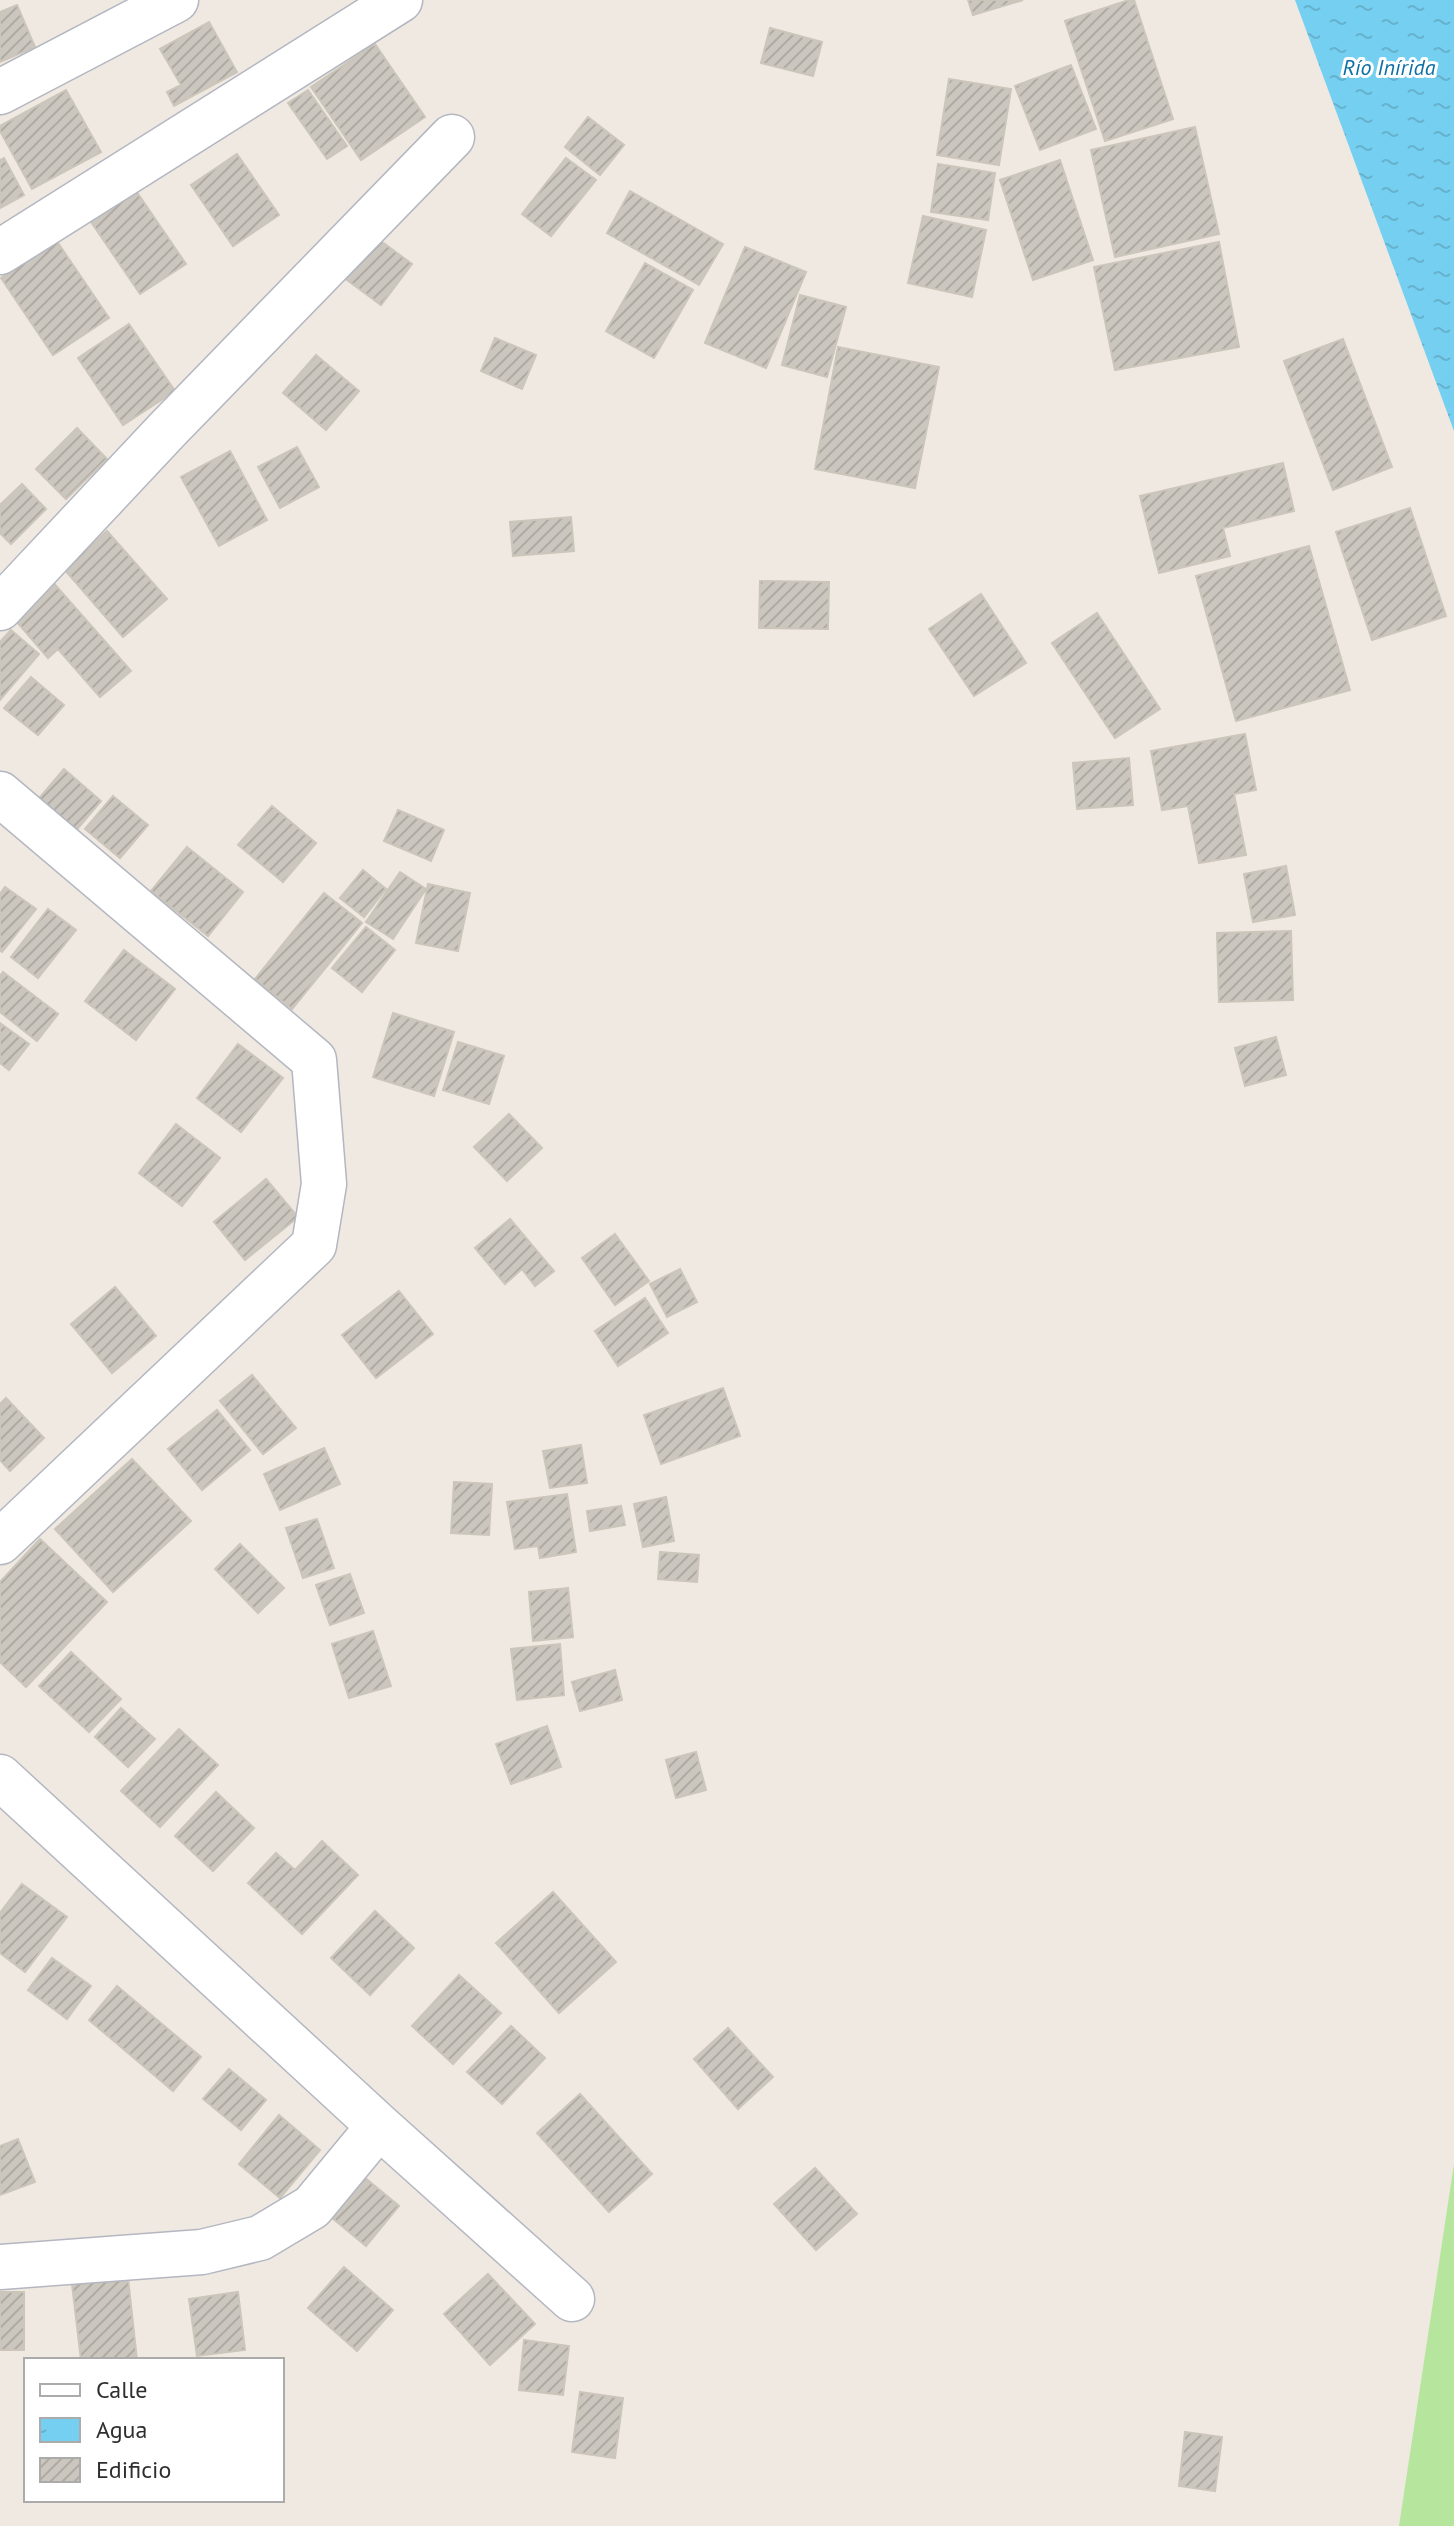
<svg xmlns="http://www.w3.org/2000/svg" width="1454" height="2526" font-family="'PT Sans',sans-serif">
  <defs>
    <pattern id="water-ripples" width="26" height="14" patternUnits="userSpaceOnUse" patternTransform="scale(2)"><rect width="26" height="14" fill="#75cff0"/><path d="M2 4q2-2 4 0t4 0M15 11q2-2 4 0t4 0" fill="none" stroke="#66b2ce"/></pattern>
    <pattern id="building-hatch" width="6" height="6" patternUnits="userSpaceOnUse" patternTransform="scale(2)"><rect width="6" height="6" fill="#cbc7bf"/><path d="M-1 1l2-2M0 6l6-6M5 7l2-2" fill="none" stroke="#afaba4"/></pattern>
  </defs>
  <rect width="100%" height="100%" fill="#efe9e1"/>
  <path fill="#b6e59e" d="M1454 2164V2526H1399Z"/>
  <path fill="url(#water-ripples)" d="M1295 0H1454V431Z"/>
  <path fill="url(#building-hatch)" stroke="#cbc5ba" stroke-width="2" d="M968 0H1023L973 15Z
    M1129 0H1134L1173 119 1105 141 1065 21Z
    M17 5 35 47 0 62V12Z
    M209 22 237 72 174 106 167 92 181 85 160 49Z
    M770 28 822 42 813 76 761 63Z
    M375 44 425 117 361 160 311 87Z
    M1071 65 1096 129 1040 150 1015 86Z
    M949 79 1011 89 999 165 937 155Z
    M66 90 101 152 32 189 0 131V126Z
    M308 90 347 146 327 159 288 103Z
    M588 117 624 145 600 175 565 147Z
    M1195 127 1219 234 1115 257 1091 150Z
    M237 154 279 215 233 246 191 185Z
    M4 158 24 195 0 208V160Z
    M566 158 596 180 551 236 522 214Z
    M1060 160 1093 260 1033 280 1000 180Z
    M938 164 995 173 988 220 931 212Z
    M130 182 186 264 140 294 85 213Z
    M630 191 723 244 699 285 607 233Z
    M923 216 986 230 972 297 908 283Z
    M374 236 412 264 381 305 343 277Z
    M56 240 109 318 53 355 1 278Z
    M1219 242 1239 347 1115 370 1094 267Z
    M745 247 806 272 766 368 705 343Z
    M645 263 693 290 654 358 606 331Z
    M800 295 846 307 827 377 782 365Z
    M129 324 175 391 123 425 78 358Z
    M495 338 536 355 522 389 481 371Z
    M1343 339 1392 467 1333 490 1284 361Z
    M838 347 939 367 915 488 815 469Z
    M316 355 359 391 326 430 283 393Z
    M77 428 107 459 66 499 36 469Z
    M297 447 319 487 280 508 258 467Z
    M230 451 267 520 219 546 181 477Z
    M1283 463 1294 511 1223 528 1230 556 1159 573 1140 496Z
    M22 484 46 509 11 544 0 533V505Z
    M1410 508 1446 616 1372 640 1336 532Z
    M571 517 574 551 513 556 510 522Z
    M107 531 167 599 123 637 64 569Z
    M1309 546 1350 690 1236 721 1196 576Z
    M50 579 131 671 100 697 58 649 48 658 10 614Z
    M760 581 829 582 828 629 759 628Z
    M981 594 1026 663 974 696 929 629Z
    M1097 613 1160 709 1115 738 1052 643Z
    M11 630 39 654 0 700V642Z
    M31 677 64 705 38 735 4 708Z
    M1245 734 1256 790 1234 794 1246 855 1199 863 1188 806 1162 810 1151 751Z
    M1129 758 1133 805 1077 809 1073 763Z
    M64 769 101 801 73 834 36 802Z
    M113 796 148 825 120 858 85 829Z
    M272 806 316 843 283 882 238 845Z
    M398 810 444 830 431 861 384 841Z
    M187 847 243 892 208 936 151 891Z
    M1286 866 1295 915 1253 922 1244 874Z
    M363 870 386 889 364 917 340 898Z
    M400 872 426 889 393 939 366 922Z
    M428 884 470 893 458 951 416 943Z
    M5 887 36 909 2 952 0 950V894Z
    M324 893 362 923 292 1009 255 979Z
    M48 909 76 930 38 978 11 957Z
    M366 927 395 950 362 992 332 968Z
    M1291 931 1293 1000 1219 1002 1217 933Z
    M124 950 175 989 136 1040 85 1001Z
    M3 972 58 1014 37 1041 0 1012V976Z
    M393 1013 454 1032 434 1096 373 1077Z
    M0 1023 29 1044 9 1070 0 1063Z
    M1276 1037 1286 1075 1245 1086 1235 1048Z
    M458 1042 504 1056 489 1104 443 1090Z
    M238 1044 283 1078 241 1132 197 1098Z
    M509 1114 542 1148 507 1181 474 1147Z
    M176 1124 220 1158 182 1206 139 1173Z
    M266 1179 298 1217 245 1260 214 1222Z
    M510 1219 554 1271 535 1286 522 1269 505 1284 475 1248Z
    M615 1234 649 1281 615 1305 582 1258Z
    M680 1269 697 1302 667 1317 650 1284Z
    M115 1287 156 1336 112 1373 71 1324Z
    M399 1291 433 1334 376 1378 342 1335Z
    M645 1298 668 1333 618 1366 595 1331Z
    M252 1375 296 1428 263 1454 220 1401Z
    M723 1388 740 1436 661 1464 644 1415Z
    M6 1398 44 1438 10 1471 0 1460V1404Z
    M217 1410 250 1450 202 1490 168 1449Z
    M581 1445 587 1483 550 1488 543 1451Z
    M324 1448 340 1484 280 1510 264 1474Z
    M132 1459 191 1521 113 1592 55 1529Z
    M454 1482 492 1484 489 1535 451 1533Z
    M567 1494 576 1552 540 1558 538 1546 515 1549 507 1502Z
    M666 1497 674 1541 643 1547 634 1504Z
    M621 1506 625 1525 590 1531 587 1511Z
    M317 1519 334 1568 303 1578 286 1528Z
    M40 1539 107 1602 26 1687 0 1662V1582Z
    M240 1544 284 1588 258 1613 215 1569Z
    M660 1552 699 1555 697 1582 658 1579Z
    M350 1574 364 1613 330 1625 316 1585Z
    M568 1588 573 1637 533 1641 529 1592Z
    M373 1631 391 1686 349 1698 332 1644Z
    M560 1644 564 1695 517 1700 511 1649Z
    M71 1652 121 1699 89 1732 39 1686Z
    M615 1670 622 1700 580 1711 572 1682Z
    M121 1708 155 1739 128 1767 95 1737Z
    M547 1726 561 1767 511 1784 496 1744Z
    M179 1729 218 1765 160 1827 121 1791Z
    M696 1752 706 1790 676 1798 666 1760Z
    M216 1792 254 1828 213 1871 175 1836Z
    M322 1841 358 1875 302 1934 248 1883 276 1853 295 1870Z
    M22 1884 67 1917 25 1972 0 1953V1913Z
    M553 1892 616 1962 559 2013 496 1943Z
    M375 1911 414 1948 370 1995 331 1958Z
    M52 1958 91 1986 67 2019 28 1990Z
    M459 1975 501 2013 453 2064 412 2026Z
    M117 1986 201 2057 173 2091 89 2020Z
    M511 2026 545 2058 502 2104 467 2072Z
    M728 2028 773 2077 738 2109 694 2059Z
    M229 2069 266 2100 241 2130 203 2099Z
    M580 2094 652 2174 609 2212 537 2133Z
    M279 2115 320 2150 280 2198 239 2164Z
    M18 2139 35 2182 0 2195V2146Z
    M815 2168 857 2214 816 2250 774 2204Z
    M358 2172 399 2206 366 2246 325 2212Z
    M344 2267 393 2310 357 2351 308 2308Z
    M488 2274 535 2324 490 2365 444 2314Z
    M128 2278 137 2360H81L72 2284Z
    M0 2292H24V2350H0Z
    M238 2292 245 2350 197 2356 189 2299Z
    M524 2340 569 2346 563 2395 519 2390Z
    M580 2392 623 2398 615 2458 572 2452Z
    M1185 2432 1222 2437 1215 2491 1179 2486Z"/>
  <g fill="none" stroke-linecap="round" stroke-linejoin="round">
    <g stroke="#b4b7c1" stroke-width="47">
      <path id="minor" d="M0 92 176 0
        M0 252 400 0
        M0 608 167 430 452 137
        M0 794 314 1060 324 1184 314 1245 0 1542
        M0 1777 379 2126 572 2299
        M0 2267 202 2252 260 2238 312 2207 379 2126"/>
    </g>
    <use href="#minor" stroke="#fff" stroke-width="44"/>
  </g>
  <g text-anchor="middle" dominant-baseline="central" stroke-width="6" stroke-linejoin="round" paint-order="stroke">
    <g font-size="22" font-style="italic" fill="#0d6fa3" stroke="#fff">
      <text x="1389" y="67">Río Inírida</text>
    </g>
  </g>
  <rect x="24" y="2358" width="260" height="144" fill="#ffffff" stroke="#ababab" stroke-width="2"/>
  <rect x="40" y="2384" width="40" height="12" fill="#ffffff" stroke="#ababab" stroke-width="2"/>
  <text x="96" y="2398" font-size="24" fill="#2e2e2e">Calle</text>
  <rect x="40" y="2418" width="40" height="24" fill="url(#water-ripples)" stroke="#ababab" stroke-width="2"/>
  <text x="96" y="2438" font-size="24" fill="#2e2e2e">Agua</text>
  <rect x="40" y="2458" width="40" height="24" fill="url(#building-hatch)" stroke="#ababab" stroke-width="2"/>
  <text x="96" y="2478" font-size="24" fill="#2e2e2e">Edificio</text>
</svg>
